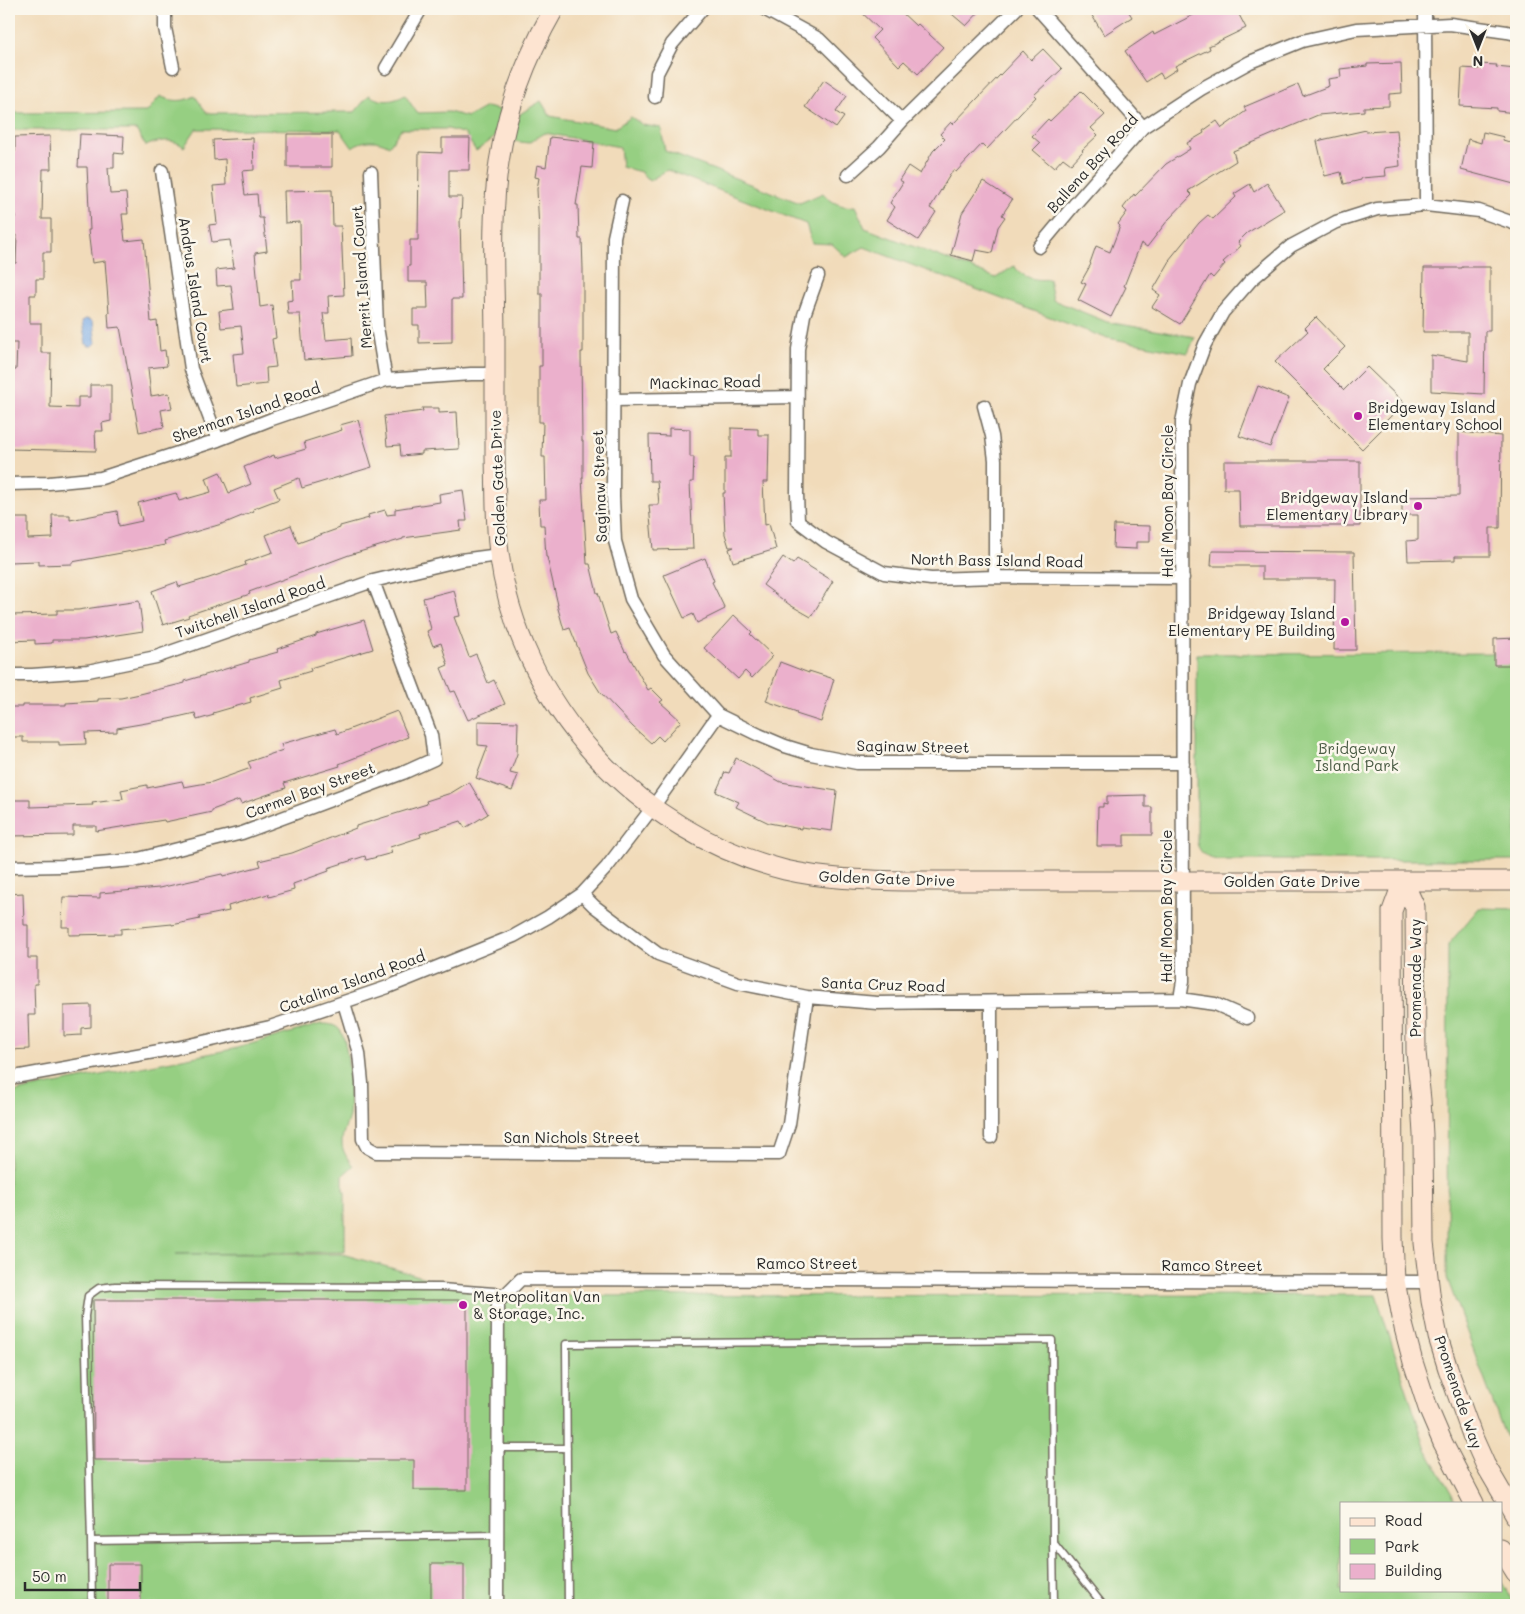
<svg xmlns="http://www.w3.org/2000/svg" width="1525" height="1614" font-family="Mali,sans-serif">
  <rect width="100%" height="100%" fill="#fbf7ec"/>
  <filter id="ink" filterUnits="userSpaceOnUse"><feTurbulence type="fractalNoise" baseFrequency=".02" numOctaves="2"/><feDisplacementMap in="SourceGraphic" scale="10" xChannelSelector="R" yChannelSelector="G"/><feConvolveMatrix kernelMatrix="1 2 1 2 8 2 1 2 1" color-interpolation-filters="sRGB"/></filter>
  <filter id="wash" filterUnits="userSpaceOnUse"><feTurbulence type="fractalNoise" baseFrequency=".0096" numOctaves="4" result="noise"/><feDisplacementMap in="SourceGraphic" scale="20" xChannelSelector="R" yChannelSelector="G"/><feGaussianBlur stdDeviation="1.12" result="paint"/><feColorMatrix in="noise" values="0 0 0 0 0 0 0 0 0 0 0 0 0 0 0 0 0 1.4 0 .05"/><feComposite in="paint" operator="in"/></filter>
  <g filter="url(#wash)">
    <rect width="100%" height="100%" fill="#f1dbba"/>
    <path fill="#96cf82" stroke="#607d56" d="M369 95C381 103 393 102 405 95L417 113 449 112 468 117 486 107 500 110 494 138 476 151 465 134 448 129H401L389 146C378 139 363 139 352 147L340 130 196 129 184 147C173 138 159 140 146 146L136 130H9V113L147 112 160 96C172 102 184 102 195 96L207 113 355 112Z
      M541 101 550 116 615 128 631 117 643 125 661 128 665 151 800 203 823 193C831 203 843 208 855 206L865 228 996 278 1014 266C1023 278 1035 281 1049 279L1053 300 1107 322 1195 337 1188 353 1103 337 864 247 846 257 832 244 812 243 806 224 667 170 649 181 641 172 622 167 620 147 545 133 528 143 513 141 520 114Z
      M1516 653V860H1219C1208 859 1200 854 1197 843V654Z
      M1479 908 1516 909V1460L1510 1449 1447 1278 1448 945Z
      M321 1024C327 1024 334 1024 339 1029 350 1041 351 1099 349 1116 347 1125 342 1133 342 1142 342 1151 347 1158 353 1166L343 1175V1191L345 1192V1252L176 1254H342L489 1296 1376 1295 1426 1449 1457 1503H1341V1590H1501V1581L1515 1605H9V1093L233 1049Z"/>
    <path fill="#7bace7" stroke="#536c89" d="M85 319 91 320 93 322 96 343 93 346H89L86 344 82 322Z"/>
    <g id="blocks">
      <path fill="#ebb0cc" d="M858 9H898L916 26 918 24 943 47 918 74 904 61 899 66 872 38 880 30Z
        M946 9H982L966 26Z
        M1088 9H1127L1132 17 1104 35Z
        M1198 9H1236L1246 28 1209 46 1210 49 1175 66 1177 69 1163 78 1160 73 1146 82 1125 51 1153 32 1154 35 1199 12Z
        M1043 49 1062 69 1034 95 1036 97 987 149 982 144 956 172 953 170 930 208 936 212 918 240 887 220 895 207 890 203 903 182 899 180 908 166 920 174 933 151 945 139 940 134 951 122 953 124 1023 51 1031 60Z
        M1401 63 1402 93 1389 94V106L1364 107V111L1318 115 1233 151 1236 161 1188 191 1192 195 1168 220 1147 247 1141 243 1124 286 1126 287 1111 317 1078 300 1086 284 1081 282 1091 264 1090 263 1096 246 1110 252 1120 226 1118 224 1127 212 1123 208 1134 194 1135 196 1166 164 1190 149 1187 143 1204 133 1203 131 1217 121 1222 128 1246 111 1244 107 1298 84 1303 96 1329 86 1328 79 1341 77 1340 69 1367 66V64Z
        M1479 64 1497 65 1496 67 1516 69V113L1497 111V108L1460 106 1462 68 1479 69Z
        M824 80 847 96 836 112 844 117 836 128 805 107Z
        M1081 91 1105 115 1091 128 1098 135 1082 150 1083 151 1071 164 1063 158 1054 168 1033 150 1040 143 1032 136 1048 119 1050 121Z
        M1366 130V132L1397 130 1400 166 1385 168 1386 176 1361 178V180L1344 184 1341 172 1325 176 1317 141Z
        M1483 132 1504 137 1503 140 1516 144V176L1514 184 1461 170 1468 139 1481 143Z
        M80 134 124 136 123 154 114 153V168H108L110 194 126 193 128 214H122L125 241 144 239 151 322 157 321 160 351 165 350 167 366 148 368 151 396 169 393 172 408 161 410 164 427 139 432 120 327 109 328 108 313H109L105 261 92 263 88 230H90L87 167H78Z
        M287 134H332V167H287Z
        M50 136 51 169H43L42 219H51V252H43V279H36V295H30V323H41V353H51L50 407 78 408V397H90V385H111V421L102 423 103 431H95L96 451 9 449V370H16L17 343H9V264L16 263 17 235H9V218H15V192H9V152H15V137Z
        M550 137 594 142 592 168 582 167 576 205H578L579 239H582L583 269V352H581L582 441H583V478H582L587 564H590L597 593H598L611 634 616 632 625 652 626 651 648 690 651 688 663 700 660 702 681 721 663 741 658 736 651 743 633 727 600 692 588 673 570 628 564 630 557 605H558L547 557H546L544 525H540L539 500H546L545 457H542L543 422H539V366H542V294H539V231L537 189 539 178 535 177 537 165 546 167Z
        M253 138 254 170 242 171 245 195 257 194 259 218H263L267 251 255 253 260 307 272 305 276 338 272 339 276 367 266 368 267 384 236 387 233 354 244 353 241 326 221 328 219 311 234 309 231 285 217 286 216 270 234 268 230 240 212 242 209 225 217 224 213 186 226 185 225 159 214 160 213 140Z
        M442 138H470L469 170H449V197H462L461 218H460L462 299H452V342L419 343V325H413V309H428L427 282H408V266H410V240H418L419 152 442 153Z
        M983 181 1012 200 1002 215 1005 217 998 227 992 253 976 250 973 261 951 255 962 213Z
        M1267 183 1284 210 1247 233 1238 242 1241 246 1223 262 1225 264 1213 278 1210 275 1180 324 1152 307 1160 295 1153 290 1170 261 1169 260 1199 223 1208 215 1213 219 1236 197 1234 194 1250 184 1254 192Z
        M332 190 333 226H341L344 295 328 296 329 313H323L326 340 351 338 352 356 304 360 300 314H288L287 301 293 300 292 280H301L300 222 285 223 284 191Z
        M1462 267H1490V331H1485L1484 394 1431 391V355L1468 361V332H1423L1424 268H1462Z
        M1316 317 1345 347 1323 369 1344 390 1367 367 1404 403 1380 427 1382 429 1362 449 1275 362 1308 331 1305 328Z
        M1258 386 1289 398 1270 447 1239 436Z
        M422 408H439V413L457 412 459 449 422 451V454L401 456 400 445 387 446 384 416 423 411Z
        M358 420 372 467 302 488 299 478 274 488 279 499 253 509 254 511 225 523 164 541 165 545 72 562V564L39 565V561L9 562V525H11V518H28V539L53 538 52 515H70V520L117 511 119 526 142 521 138 503 176 493 179 501 211 492 206 478 220 472 229 493 251 484 244 467 274 455 275 458 306 449 304 442 342 430 340 425Z
        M669 428 690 429V457H694L693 482H690L693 549 653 550 649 505H659L657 481H650L649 435 669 436Z
        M731 428 758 429V435H769L768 482H763L765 525 769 524 776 549 733 562 729 549 734 547H729L725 534 723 493H725V457H731Z
        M1459 432 1501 436 1500 528H1490V556H1455V560L1408 561 1407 541 1418 540V515H1402V497L1459 496Z
        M1224 461H1360V526H1240L1239 489H1224Z
        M463 490 467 521H460L461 530 403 538V539L349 555 249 592 250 594 188 615 189 617 163 625 152 591 177 582 179 587 209 578 246 565 245 562 273 552 266 535 291 525 298 543 340 528V526L369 518 368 515 385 510 387 515 395 514V509L440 502 439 494Z
        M1114 525 1150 526V542H1136V549L1113 548Z
        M1212 551 1354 552 1356 650H1334L1335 579H1262V566H1211Z
        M783 557 793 564 797 559 833 581 811 617 790 605 763 585Z
        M705 558 714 581 712 582 725 609 697 623 693 614 684 618 664 575Z
        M454 590 460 616 454 617 469 657 476 654 488 683 494 680 505 704 468 720 455 691 451 692 441 668 448 665 441 643 433 646 427 631 431 629 423 598Z
        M139 601 143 631 84 640H52V643L35 644V640L9 641V615L57 614V610H78Z
        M734 615 752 632 750 634 773 656 752 678 745 671 738 679 704 648Z
        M364 620 373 649 310 668 311 671 281 680 283 688 250 698 251 702 213 713 214 715 197 720 195 713 164 720 117 728V732L85 733 86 744 59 745V742H23V737H9V707H22V705H66V703L98 701V699L121 698 140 694 185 683V681L249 662V660L278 652 277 649 316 636V634Z
        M1516 638V665H1494V639Z
        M780 662 809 673V671L834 679 821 722 796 714 797 712 766 701Z
        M397 711 408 737 339 764 340 766 284 783 286 788 241 804 239 800 212 810V812L165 822 164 820 96 831V826H73V835L9 836V800H30V807L93 805 92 803 123 799 121 790 147 785V788L182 781 184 787 212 782 251 768 248 762 283 750 281 744 335 729 337 734Z
        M478 721 518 722 517 754 510 773 518 775 512 791 476 778 488 746 478 745Z
        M736 758 781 782 837 791 832 831 801 827V829L769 823 736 807 739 802 716 792 725 772 729 773Z
        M469 782 488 814 465 828 461 821 420 834 421 837 390 847 392 853 366 860 365 856 328 868 329 871 293 884 294 890 269 897 268 894 228 906 229 911 199 917 200 919 172 925V924L121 929V934L69 935V927H62L63 897 100 898V893L159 888 222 874 223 876 261 866 259 861 292 853 356 828V826L427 804 426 801 451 793Z
        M1145 795V807H1152V835H1124V846H1097L1098 807H1103V803L1107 804V796Z
        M23 893 24 925H28V958H37V984H34L35 1015H28L29 1049 9 1050V894Z
        M91 1005V1027L81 1028V1035L64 1036V1006Z
        M93 1300H467V1490H414V1460H94Z
        M108 1564H141V1605H108Z
        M431 1564H464V1605H431Z"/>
    </g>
  </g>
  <g filter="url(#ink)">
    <use href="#blocks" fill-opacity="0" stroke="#70695d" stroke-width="1"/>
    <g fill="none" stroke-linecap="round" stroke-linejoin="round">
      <g stroke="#70695d" stroke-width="9">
        <path id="lane" d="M498 1448H567
          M497 1535 91 1541 85 1316 88 1296 99 1288 115 1286 441 1287 507 1292
          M91 1541 92 1605
          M1053 1542 1054 1605
          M568 1605 566 1344 1052 1340 1053 1542 1103 1605"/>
      </g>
      <g stroke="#70695d" stroke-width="15">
        <path id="street" d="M165 9V28L173 67
          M764 9 819 39 902 121
          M1038 9 1143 127
          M1425 9 1426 205
          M386 68 421 9
          M655 97 657 73 672 44 702 9
          M162 171 191 369 218 440
          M371 172 377 327 386 380
          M848 175 879 147 902 121 1016 9
          M622 201 614 237 613 497 615 541 631 599 664 655 718 715 759 735 785 746 811 754 857 763H1183
          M1039 247 1074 205 1143 127 1201 89 1250 62 1302 41 1356 29 1450 24 1507 32 1516 34
          M818 276 804 315 798 349 797 494 798 521 826 542 884 573 931 579 995 577 1183 578
          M613 400 797 397
          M984 406 992 436 995 460V577
          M9 484 49 483 101 478 218 440 272 419 386 380 471 374H495
          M9 675H32L88 671 156 657 373 581 461 560 499 555
          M9 867 63 866 134 860 242 833 403 773 434 759 431 735 373 581
          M582 894 594 906 658 954 738 983 807 997 877 1003 1180 999 1215 1004 1247 1018
          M1180 999 1183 981 1182 422 1190 384 1205 344 1223 312 1251 280 1291 246 1336 222 1377 209 1426 205 1479 211 1516 224
          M344 1003 359 1053 362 1083 363 1139 367 1147 376 1152 779 1154 789 1124 807 997
          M9 1078 176 1048 270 1027 388 987 514 936 548 917 582 894 607 867 653 807 718 715
          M991 1137V1002
          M497 1605 498 1302 521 1279 1428 1282"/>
      </g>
      <g stroke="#70695d" stroke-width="21">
        <path id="secondary" d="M554 9C527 56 507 108 499 162 490 222 495 284 495 343 495 381 495 419 495 457 496 489 495 521 499 553 519 705 638 833 785 870 824 879 864 880 903 881H1516
          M1403 881 1415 907 1416 1052 1421 1100 1423 1135 1424 1243 1431 1301 1438 1337 1448 1369 1472 1435 1485 1464 1516 1517
          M1403 881 1392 911 1393 1239 1395 1281 1404 1328 1413 1362 1428 1408 1443 1443 1474 1503
          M1501 1549 1516 1573"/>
      </g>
      <use href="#lane" stroke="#fff" stroke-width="6"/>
      <use href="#street" stroke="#fff" stroke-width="12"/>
      <use href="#secondary" stroke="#fde4d1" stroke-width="19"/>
    </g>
  </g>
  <g fill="#b5179e" stroke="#fbf7ec" stroke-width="2">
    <circle cx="1358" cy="416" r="5"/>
    <circle cx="1418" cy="506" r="5"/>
    <circle cx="1345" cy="622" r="5"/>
    <circle cx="463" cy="1305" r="5"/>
  </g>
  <g text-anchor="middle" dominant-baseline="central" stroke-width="5" stroke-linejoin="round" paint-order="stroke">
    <g font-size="15" fill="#2b2b2b" stroke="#fbf7ec">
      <text transform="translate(1092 163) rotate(-48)">Ballena Bay Road</text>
      <text transform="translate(361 277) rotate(-94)">Merrit Island Court</text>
      <text transform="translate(196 290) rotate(81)">Andrus Island Court</text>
      <text transform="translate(705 382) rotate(-1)">Mackinac Road</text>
      <text transform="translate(246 412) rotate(-19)">Sherman Island Road</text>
      <text transform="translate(497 478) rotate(-92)">Golden Gate Drive</text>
      <text transform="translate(599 486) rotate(-92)">Saginaw Street</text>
      <text transform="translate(1167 501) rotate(-90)">Half Moon Bay Circle</text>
      <text transform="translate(997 560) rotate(1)">North Bass Island Road</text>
      <text transform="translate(250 607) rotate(-19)">Twitchell Island Road</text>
      <text transform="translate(913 746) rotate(1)">Saginaw Street</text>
      <text transform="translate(310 790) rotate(-20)">Carmel Bay Street</text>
      <text transform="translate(887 878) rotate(2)">Golden Gate Drive</text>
      <text x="1292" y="881">Golden Gate Drive</text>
      <text transform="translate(1166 906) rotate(-90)">Half Moon Bay Circle</text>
      <text transform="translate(1415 978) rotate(-90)">Promenade Way</text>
      <text transform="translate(352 981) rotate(-20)">Catalina Island Road</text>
      <text transform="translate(883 984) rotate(2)">Santa Cruz Road</text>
      <text x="572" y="1137">San Nichols Street</text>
      <text x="807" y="1263">Ramco Street</text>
      <text x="1212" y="1265">Ramco Street</text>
      <text transform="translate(1459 1392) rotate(71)">Promenade Way</text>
    </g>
    <g font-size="15" fill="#2b2b2b" stroke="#fbf7ec" text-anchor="start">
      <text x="1368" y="407">Bridgeway Island<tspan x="1368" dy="17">Elementary School</tspan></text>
      <text x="1408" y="497" text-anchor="end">Bridgeway Island<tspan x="1408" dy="17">Elementary Library</tspan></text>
      <text x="1335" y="613" text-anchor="end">Bridgeway Island<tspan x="1335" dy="17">Elementary PE Building</tspan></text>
      <text x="473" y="1296">Metropolitan Van<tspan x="473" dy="17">&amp; Storage, Inc.</tspan></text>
    </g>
    <g font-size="15" fill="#4b5c45" stroke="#fbf7ec">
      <text x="1357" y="748">Bridgeway<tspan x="1357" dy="17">Island Park</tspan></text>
    </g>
  </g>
  <rect width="1525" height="1614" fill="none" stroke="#fbf7ec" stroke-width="30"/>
  <rect x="1340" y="1502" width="162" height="90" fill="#fbf7ec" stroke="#a8a59f"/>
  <rect x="1350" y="1518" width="25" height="8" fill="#fde4d1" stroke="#a8a59f"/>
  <text x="1385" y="1526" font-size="15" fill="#2b2b2b">Road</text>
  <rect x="1350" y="1539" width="25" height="15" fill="#96cf82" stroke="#a8a59f"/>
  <text x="1385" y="1552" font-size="15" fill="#2b2b2b">Park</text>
  <rect x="1350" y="1564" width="25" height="15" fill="#ebb0cc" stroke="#a8a59f"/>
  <text x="1385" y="1576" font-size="15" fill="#2b2b2b">Building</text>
  <g transform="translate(1478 48) rotate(180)" stroke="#fbf7ec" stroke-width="4" paint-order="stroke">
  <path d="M0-4L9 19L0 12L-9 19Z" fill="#2b2b2b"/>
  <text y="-8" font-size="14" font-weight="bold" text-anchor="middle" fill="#2b2b2b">N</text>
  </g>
  <path d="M25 1582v8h115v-8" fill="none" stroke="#2b2b2b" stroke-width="2.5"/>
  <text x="32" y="1582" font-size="15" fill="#2b2b2b" stroke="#fbf7ec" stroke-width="4" paint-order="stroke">50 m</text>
</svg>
